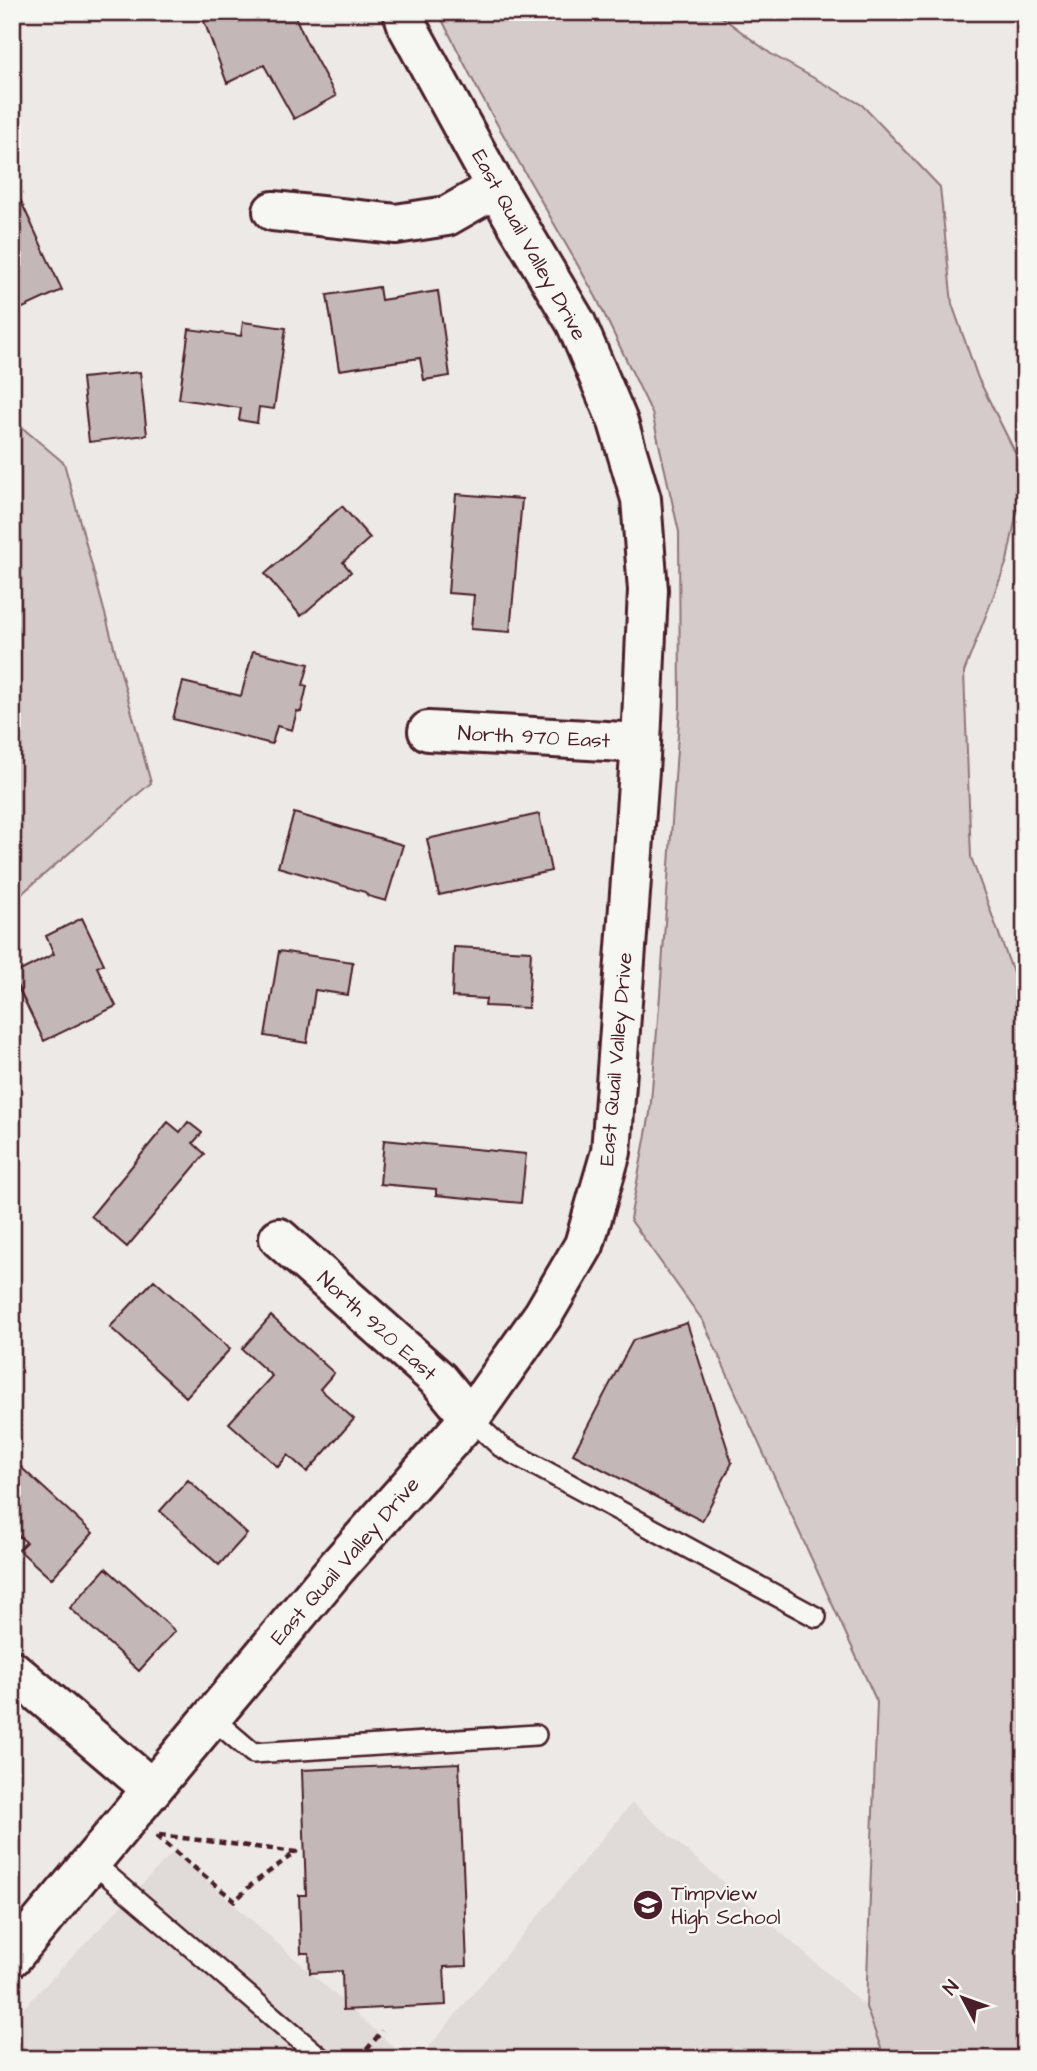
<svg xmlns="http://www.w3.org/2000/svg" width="1037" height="2071" font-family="'Architects Daughter',sans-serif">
  <rect width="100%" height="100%" fill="#ece9e6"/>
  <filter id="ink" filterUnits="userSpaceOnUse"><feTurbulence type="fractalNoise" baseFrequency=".0143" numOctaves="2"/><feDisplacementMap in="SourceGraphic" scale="14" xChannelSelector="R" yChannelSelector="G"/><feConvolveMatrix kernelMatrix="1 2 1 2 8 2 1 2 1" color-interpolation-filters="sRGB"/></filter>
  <g filter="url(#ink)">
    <path fill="#e0dad8" d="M632 1803 866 2007 884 2059H419Z
      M174 1851 407 2059H12V2020Z"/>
    <path fill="#d4cbca" stroke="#8f757a" stroke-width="2" d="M438 12H715L771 54 862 105 940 187 952 304 978 378 1025 472 1007 561 964 672 971 857 1025 1006V2059H885L866 2007 877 1702 703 1321 630 1219 650 1113 660 995 680 706 679 532 652 413 596 297 480 94Z
      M12 419 64 463 151 783 12 902Z"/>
    <path fill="#c4b7b7" stroke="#4a1f2b" stroke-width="2" d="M218 12H293L307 43 336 96 294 119 264 65 227 83 203 18Z
      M12 182 62 290 12 313Z
      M379 287 381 300 438 291 450 376 424 380 420 358 339 370 327 295Z
      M243 322 286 328 274 409 259 407 257 423 239 420 241 408 179 399 189 329 241 336Z
      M140 372 147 435 89 442 82 378Z
      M456 494 522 499 510 632 471 629 474 595 448 593Z
      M342 506 370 538 343 562 351 572 301 616 265 574Z
      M253 651 309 664 303 685 307 686 301 712 297 711 292 730 277 726 272 744 173 719 183 682 241 696Z
      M294 813 403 845 386 901 368 896 365 892 278 867Z
      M539 814 551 871 439 895 427 839Z
      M82 918 104 964 97 967 116 1006 44 1041 12 975 54 954 46 936Z
      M454 947 531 951 528 1008 485 1006 486 999 452 997Z
      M279 951 353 962 348 995 315 990 307 1043 265 1036Z
      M168 1122 180 1132 188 1122 202 1133 193 1143 205 1154 127 1247 91 1216Z
      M384 1140 526 1154 521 1203 436 1195V1189L380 1184Z
      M154 1280 230 1349 186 1397 110 1327Z
      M271 1316 334 1373 320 1389 354 1419 307 1472 288 1455 278 1467 229 1423 272 1376 242 1349Z
      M687 1323 732 1463 702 1521 573 1454 633 1340Z
      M12 1459 93 1533 51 1579 19 1550 26 1542 12 1530Z
      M188 1480 247 1534 219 1565 160 1511Z
      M106 1568 175 1631 139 1671 70 1608Z
      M459 1763 467 1966 444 1967 446 2005 343 2010 342 1971 310 1973 309 1953H301L299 1895H306L302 1770Z"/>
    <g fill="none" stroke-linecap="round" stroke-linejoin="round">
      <g stroke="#4a1f2b" stroke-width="24">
        <path id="lane" d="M470 1418 501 1447 816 1617
          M212 1718 253 1753 536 1735
          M91 1861 322 2059"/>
      </g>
      <g stroke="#4a1f2b" stroke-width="44">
        <path id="street" d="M273 211 396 224 447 216 496 188
          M428 731 641 743
          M279 1238 439 1380 470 1418
          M12 1670 152 1789"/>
      </g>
      <g stroke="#4a1f2b" stroke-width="44">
        <path id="secondary" d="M12 1957 337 1567 470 1418 543 1315 584 1245 611 1152 641 743 648 590 641 499 618 422 576 323 496 188 408 27 403 12"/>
      </g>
      <path stroke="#4a1f2b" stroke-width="4.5" stroke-dasharray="7 5" stroke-linecap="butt" d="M156 1836 235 1901 251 1885 296 1852 159 1835
        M359 2059 382 2031"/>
      <use href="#lane" stroke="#f6f6f2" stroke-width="19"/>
      <use href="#street" stroke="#f6f6f2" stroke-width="38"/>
      <use href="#secondary" stroke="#f6f6f2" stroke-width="38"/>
    </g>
  </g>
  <defs>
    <g id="school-disc" transform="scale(1.575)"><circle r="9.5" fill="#4a1f2b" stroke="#f6f6f2"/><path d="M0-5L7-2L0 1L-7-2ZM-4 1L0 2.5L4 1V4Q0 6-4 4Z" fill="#fff"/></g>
  </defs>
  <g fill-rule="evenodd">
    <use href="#school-disc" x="648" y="1905"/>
  </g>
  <g text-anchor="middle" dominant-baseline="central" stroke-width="5" stroke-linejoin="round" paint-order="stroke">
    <g font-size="21" fill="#4a1f2b" stroke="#f6f6f2">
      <text transform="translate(529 245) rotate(61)">East Quail Valley Drive</text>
      <text transform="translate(534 737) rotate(3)">North 970 East</text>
      <text transform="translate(616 1059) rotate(-85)">East Quail Valley Drive</text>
      <text transform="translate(377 1326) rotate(42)">North 920 East</text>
      <text transform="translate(345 1561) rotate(-49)">East Quail Valley Drive</text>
    </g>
    <g font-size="21" fill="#4a1f2b" stroke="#f6f6f2" text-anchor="start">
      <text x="671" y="1893">Timpview<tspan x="671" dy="24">High School</tspan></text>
    </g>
  </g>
  <rect width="1037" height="2071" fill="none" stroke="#f6f6f2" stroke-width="42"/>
  <rect x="21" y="21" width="995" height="2029" fill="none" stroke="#4a1f2b" stroke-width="2.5" filter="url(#ink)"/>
  <g transform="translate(963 1998) rotate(311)" stroke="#f6f6f2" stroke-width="5" paint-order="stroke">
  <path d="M0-5L12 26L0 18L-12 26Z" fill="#4a1f2b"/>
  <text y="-10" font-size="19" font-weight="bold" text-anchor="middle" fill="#4a1f2b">N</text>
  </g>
</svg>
